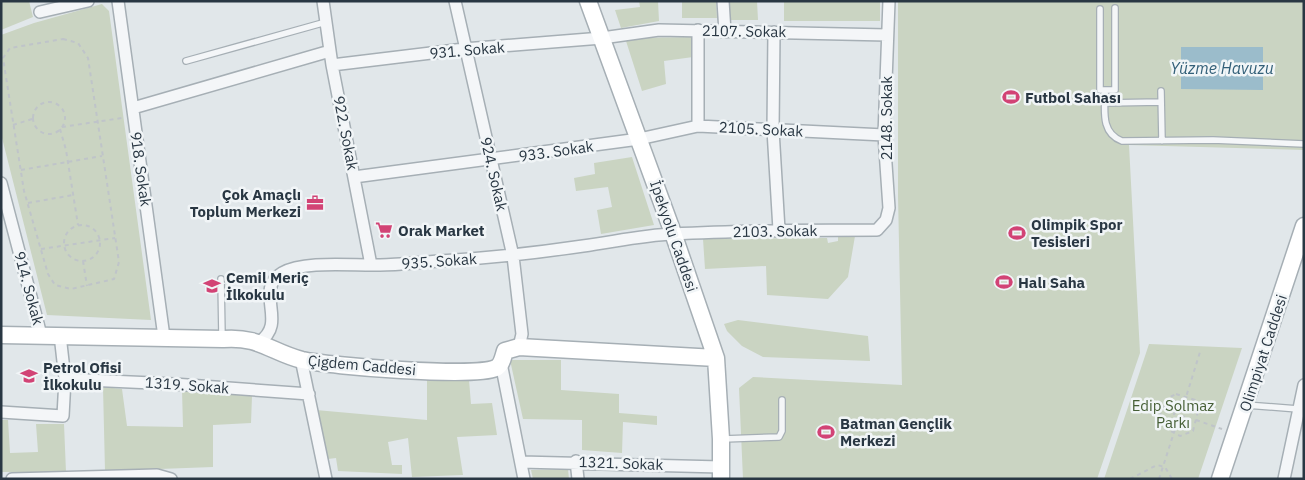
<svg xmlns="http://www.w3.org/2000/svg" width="1305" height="480" font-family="'IBM Plex Sans',sans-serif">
  <rect width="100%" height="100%" fill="#e1e7ea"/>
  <path fill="#cad4c2" d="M1 1H29L33 17 1 30Z
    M639 1H658L659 21 621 28 615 10 640 7Z
    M682 1H716L717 18H682Z
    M728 1H757L758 20H728Z
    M784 1H880V21H784Z
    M898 1H1304V150L1129 145 1140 353 1097 479H743L739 388 753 377 902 385 898 196Z
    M102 4 109 11 151 320 47 315 1 134V35L34 23Z
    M695 37 693 57 664 61 666 84 642 91 626 41 630 38Z
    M632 157 654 225 601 234 597 210 612 207 608 187 576 191 574 178 595 174 594 163Z
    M838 236H855L848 277 828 299 767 295 766 266 705 269 703 239 827 238 828 243 838 241Z
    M738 320 868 336 870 361 763 357 742 346 727 331 724 324Z
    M1149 344 1242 348 1198 479H1104Z
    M510 360H561V390L619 394V413L657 416V425L623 422 622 453 582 450V420L523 419Z
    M427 379 469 380 471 404 492 403 497 435 457 437 463 475 412 477 408 438 388 442 392 465H402V474L338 471 336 458 328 459 316 410 427 420Z
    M103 387 122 389 127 426 183 427 182 390 252 396 251 423 213 425V467L105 471Z
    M1 420H8L10 453 38 452 36 424H64L66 472H1Z
    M568 469 569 479H533L531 470Z"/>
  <path fill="#9bbccb" d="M1181 47H1263V90L1181 89Z"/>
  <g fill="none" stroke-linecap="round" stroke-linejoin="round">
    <g stroke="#a6afb5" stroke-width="8">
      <path id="lane" d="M1100 9V90H1115V8
        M186 61 326 22
        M1105 90C1105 109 1100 133 1122 141L1213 140 1304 144
        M1161 91 1162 141
        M1105 103 1161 102
        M221 279 222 337
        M1246 405 1298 409
        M723 439 779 437 782 431V400"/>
    </g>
    <g stroke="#a6afb5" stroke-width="14">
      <path id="street" d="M118 1 164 337
        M323 1 332 65 371 265
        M455 1 513 256 522 334 519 347
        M723 1 725 32
        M40 12 88 1
        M698 30V126
        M774 32 773 130 779 230
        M332 65 464 49 602 38 659 30 887 35
        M133 108 330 51
        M354 177 639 139 698 126 884 135
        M1 183 41 335
        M259 342C289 323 253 290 282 273 305 260 354 266 380 265 400 265 420 262 440 261 488 258 536 253 583 246 613 242 643 235 673 234 741 230 809 230 877 230L886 220 889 208 884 135 889 1
        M301 359 326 479
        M501 363 524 479
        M65 379 174 384 309 394
        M1 412 63 416 65 379 60 335
        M576 461 578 479
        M521 462 721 467
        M12 479 157 475 171 479
        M1284 479 1304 385"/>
    </g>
    <g stroke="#a6afb5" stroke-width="19">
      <path id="secondary" d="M588 1 673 233 716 358 721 439V479
        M1 335 223 339C259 336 271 352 302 360 330 366 474 378 496 368 502 365 503 357 505 351L519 347 716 358
        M1220 479 1304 226"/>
    </g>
    <path stroke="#bfc4c9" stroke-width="2" stroke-dasharray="4 4" stroke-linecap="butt" d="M63 39 78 43 88 58 119 262 114 279 71 289 55 285 48 274 24 191 3 58 10 48Z
      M33 118a16 16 0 1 1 32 0a16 16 0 1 1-32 0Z
      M13 125 32 119
      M62 127 122 118
      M60 129 66 150 78 225
      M21 170 102 156
      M28 203 73 195
      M64 243a18 18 0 1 1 36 0a18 18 0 1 1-36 0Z
      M41 249 115 238
      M83 261 87 286
      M1176 394 1195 400 1198 411 1193 431 1180 436 1162 426 1159 418 1168 398Z
      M1182 410 1200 352
      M1174 415a5 5 0 1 1 10 0a5 5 0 1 1-10 0Z
      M1196 420 1222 429
      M1130 479 1157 465 1165 467 1172 479
      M1159 479 1178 420"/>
    <use href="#lane" stroke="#f4f6f8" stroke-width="5.5"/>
    <use href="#street" stroke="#f4f6f8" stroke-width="11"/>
    <use href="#secondary" stroke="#fff" stroke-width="16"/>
  </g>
  <defs>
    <g id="stadium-bare" transform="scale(1.35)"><path d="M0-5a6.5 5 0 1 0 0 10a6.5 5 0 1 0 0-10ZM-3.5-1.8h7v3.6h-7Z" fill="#d24375" stroke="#f1f5f7" stroke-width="2.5" paint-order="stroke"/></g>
    <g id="office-bare" transform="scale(1.35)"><path d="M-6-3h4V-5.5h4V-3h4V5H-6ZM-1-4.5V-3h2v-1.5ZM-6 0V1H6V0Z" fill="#d24375" stroke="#f1f5f7" stroke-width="2.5" paint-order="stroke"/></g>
    <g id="supermarket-bare" transform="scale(1.35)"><path d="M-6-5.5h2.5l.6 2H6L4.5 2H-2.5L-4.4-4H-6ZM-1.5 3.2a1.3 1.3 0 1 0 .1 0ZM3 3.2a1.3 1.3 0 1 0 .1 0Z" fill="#d24375" stroke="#f1f5f7" stroke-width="2.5" paint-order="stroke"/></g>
    <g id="school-bare" transform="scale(1.35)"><path d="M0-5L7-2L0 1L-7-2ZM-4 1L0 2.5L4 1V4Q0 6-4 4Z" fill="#d24375" stroke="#f1f5f7" stroke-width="2.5" paint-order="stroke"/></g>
  </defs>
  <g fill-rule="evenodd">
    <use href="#stadium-bare" x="1011" y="97"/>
    <use href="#office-bare" x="315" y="203"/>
    <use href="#supermarket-bare" x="384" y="230"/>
    <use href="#stadium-bare" x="1017" y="233"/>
    <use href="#stadium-bare" x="1004" y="282"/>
    <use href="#school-bare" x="212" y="286"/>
    <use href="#school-bare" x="29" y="376"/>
    <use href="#stadium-bare" x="826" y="432"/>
  </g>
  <g text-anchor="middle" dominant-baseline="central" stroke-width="5" stroke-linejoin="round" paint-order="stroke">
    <g font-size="15" fill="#293743" stroke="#f1f5f7">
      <text transform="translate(744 31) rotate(1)">2107. Sokak</text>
      <text transform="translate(467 50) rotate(-5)">931. Sokak</text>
      <text transform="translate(886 118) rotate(-90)">2148. Sokak</text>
      <text transform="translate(761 129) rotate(3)">2105. Sokak</text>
      <text transform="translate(346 133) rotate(79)">922. Sokak</text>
      <text transform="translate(556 151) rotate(-8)">933. Sokak</text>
      <text transform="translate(141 169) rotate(82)">918. Sokak</text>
      <text transform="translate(494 174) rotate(77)">924. Sokak</text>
      <text transform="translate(775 231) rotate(-1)">2103. Sokak</text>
      <text transform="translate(674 236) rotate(71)">İpekyolu Caddesi</text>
      <text transform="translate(439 261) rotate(-4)">935. Sokak</text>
      <text transform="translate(29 288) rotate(75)">914. Sokak</text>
      <text transform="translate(1263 353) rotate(-72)">Olimpiyat Caddesi</text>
      <text transform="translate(362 365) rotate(5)">Çigdem Caddesi</text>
      <text transform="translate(187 385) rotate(4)">1319. Sokak</text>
      <text transform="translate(621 463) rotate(2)">1321. Sokak</text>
    </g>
    <g font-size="15" font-weight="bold" fill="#293743" stroke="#f1f5f7" text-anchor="start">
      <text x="1025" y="97">Futbol Sahası</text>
      <text x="301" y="194" text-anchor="end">Çok Amaçlı<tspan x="301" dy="17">Toplum Merkezi</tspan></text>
      <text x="1031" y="224">Olimpik Spor<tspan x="1031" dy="17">Tesisleri</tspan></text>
      <text x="398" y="230">Orak Market</text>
      <text x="226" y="277">Cemil Meriç<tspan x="226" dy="17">İlkokulu</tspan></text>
      <text x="1018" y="282">Halı Saha</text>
      <text x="43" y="367">Petrol Ofisi<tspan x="43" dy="17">İlkokulu</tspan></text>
      <text x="840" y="423">Batman Gençlik<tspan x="840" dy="17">Merkezi</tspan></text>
    </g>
    <g font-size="15" fill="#465f36" stroke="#f1f5f7">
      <text x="1173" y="405">Edip Solmaz<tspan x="1173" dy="17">Parkı</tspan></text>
    </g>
    <g font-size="16" font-style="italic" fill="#325f78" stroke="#f1f5f7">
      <text x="1222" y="68">Yüzme Havuzu</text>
    </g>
  </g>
  <rect width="1305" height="480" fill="none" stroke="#293743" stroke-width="5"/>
</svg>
